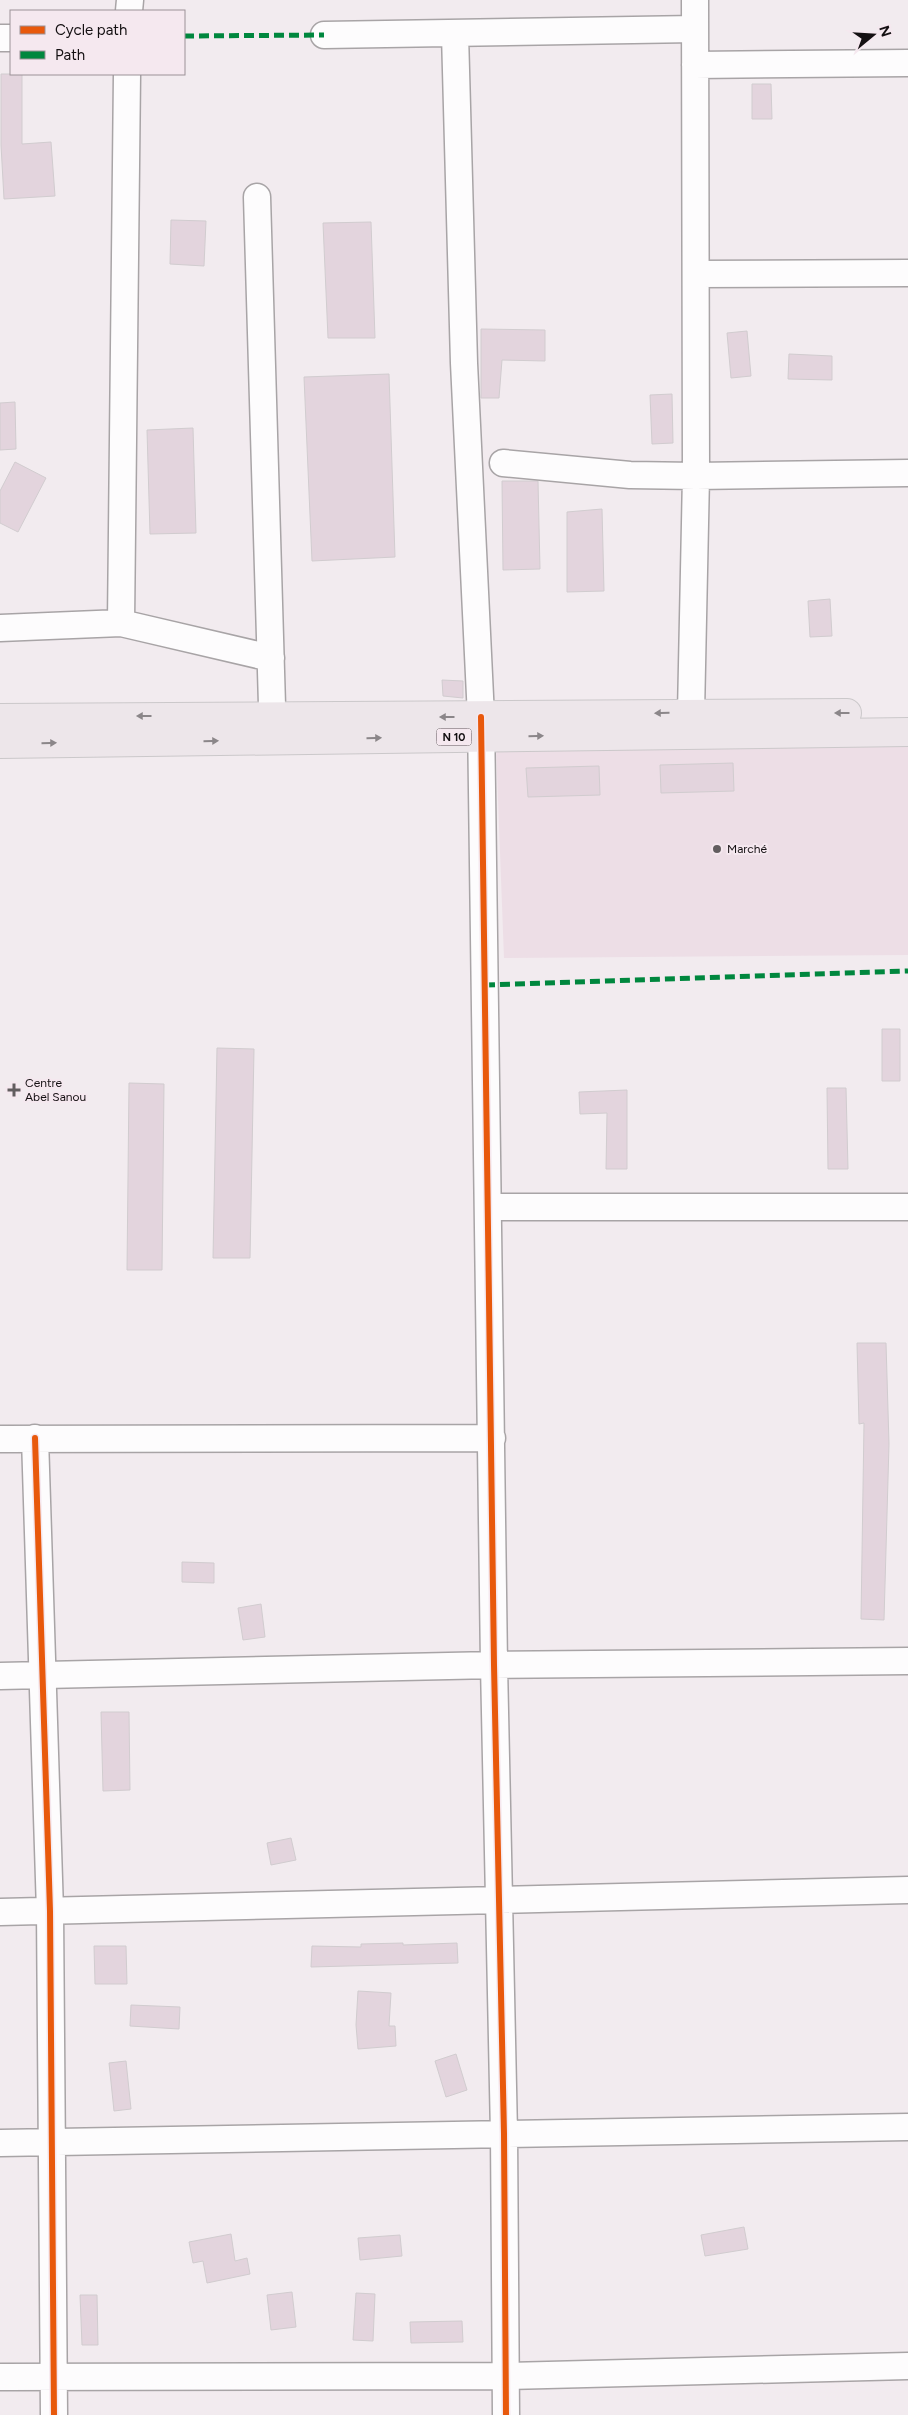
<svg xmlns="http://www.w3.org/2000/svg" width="908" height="2415" font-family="Figtree,sans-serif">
  <rect width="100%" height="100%" fill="#f2ebef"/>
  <path fill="#eddee6" d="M908 741V955L504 958 496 746Z"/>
  <path fill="#e3d4dd" stroke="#d1cccf" d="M1 74H22V144L51 142 55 196 4 199 1 145Z
    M752 84H771L772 119H752Z
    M171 220 206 221 204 266 170 264Z
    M371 222 375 338H328L323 223Z
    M481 329 545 330V361L502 360 499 398H481Z
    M747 331 751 376 731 378 727 333Z
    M789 354 832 356V380L788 379Z
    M389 374 395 557 312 561 304 377Z
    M672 394 673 443 652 444 650 395Z
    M15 402 16 449 0 450V403Z
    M193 428 196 533 150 534 147 430Z
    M15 462 46 478 18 532 0 523V491Z
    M502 481H538L540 569 503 570Z
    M602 509 604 591 567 592V512Z
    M830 599 832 636 810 637 808 601Z
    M442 680 463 681V698L443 696Z
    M733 763 734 791 661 793 660 765Z
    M599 766 600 795 528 797 526 768Z
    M882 1029H900V1081H882Z
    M217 1048 254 1049 250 1258H213Z
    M129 1083 164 1084 162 1270H127Z
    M827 1088H846L848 1169H828Z
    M627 1090V1169H606L607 1113 580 1114 579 1092Z
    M857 1343H886L889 1444 884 1620 861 1619 864 1423 859 1424Z
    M182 1562 214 1563V1583L182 1582Z
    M261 1604 265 1637 243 1640 238 1608Z
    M101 1712H129L130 1790 103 1791Z
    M291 1838 296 1860 271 1865 267 1843Z
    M403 1943V1945L457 1943 458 1963 311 1967 312 1946 361 1947V1944Z
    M94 1946H126L127 1984H95Z
    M358 1991 391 1993 389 2026H395L396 2046 358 2049 356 2025Z
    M131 2005 180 2007 179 2029 130 2026Z
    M456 2054 467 2090 446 2097 435 2061Z
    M126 2061 131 2109 114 2111 109 2063Z
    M744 2227 748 2249 705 2256 701 2235Z
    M231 2234 235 2261 247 2258 250 2274 207 2283 203 2261 193 2263 189 2242Z
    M400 2235 402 2256 360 2260 358 2238Z
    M292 2292 296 2327 271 2330 267 2295Z
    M356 2293 375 2294 373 2341 353 2340Z
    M80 2295H97L98 2345H82Z
    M462 2321 463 2342 411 2343 410 2322Z"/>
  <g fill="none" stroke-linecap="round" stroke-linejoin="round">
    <g stroke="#a8a4a6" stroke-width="29">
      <path id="minor" d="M129 11 130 0
        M455 34 464 363 481 717 494 1665 504 2134 506 2415
        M324 35 695 29
        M0 38H11
        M695 65 908 63
        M127 74 121 623 271 658
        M257 197 273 739
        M697 274 908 273
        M503 463 630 475 696 476 908 473
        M0 628 121 623
        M691 713 696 476 695 0
        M488 1207H908
        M35 1438 50 1911 54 2415
        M0 1439 492 1438
        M0 1676 494 1665 908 1661
        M0 1912 908 1890
        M0 2143 908 2127
        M0 2377 505 2376 908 2366"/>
    </g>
    <g stroke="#cbc8ca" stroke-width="30">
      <path id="major" d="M0 718 847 713
        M0 744 908 732"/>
    </g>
    <use href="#minor" stroke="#fdfcfd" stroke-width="26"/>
    <use href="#major" stroke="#ede6ea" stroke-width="28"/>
    <path stroke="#00873e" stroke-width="5" stroke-dasharray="10 5" stroke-linecap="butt" d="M184 36 324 35
      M485 985 908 971"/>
    <g stroke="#f5e8ef" stroke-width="9">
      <path id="cycleway" d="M481 717 494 1665 504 2134 506 2415
        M35 1438 50 1911 54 2415"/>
    </g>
    <use href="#cycleway" stroke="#e8590c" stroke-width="6"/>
  </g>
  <defs><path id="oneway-solid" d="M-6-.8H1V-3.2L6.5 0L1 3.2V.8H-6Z" transform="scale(1.25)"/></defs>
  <g fill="#8b8689">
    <use href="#oneway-solid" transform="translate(662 713) rotate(179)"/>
    <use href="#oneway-solid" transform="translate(842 713) rotate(-180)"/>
    <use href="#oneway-solid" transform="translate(144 716) rotate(-180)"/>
    <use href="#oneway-solid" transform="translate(447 717) rotate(-180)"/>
    <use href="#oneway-solid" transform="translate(536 736) rotate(-1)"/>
    <use href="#oneway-solid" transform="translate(374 738) rotate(-1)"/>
    <use href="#oneway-solid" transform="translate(211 741) rotate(-1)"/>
    <use href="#oneway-solid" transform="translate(49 743) rotate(-1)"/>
  </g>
  <g fill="#625d5f" stroke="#f5e8ef" stroke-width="2">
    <circle cx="717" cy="849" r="5"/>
    <path d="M11.5 1082.5h5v5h5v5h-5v5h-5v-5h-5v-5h5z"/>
  </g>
  <g text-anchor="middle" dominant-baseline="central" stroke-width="4" stroke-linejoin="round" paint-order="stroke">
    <rect fill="#f5e8ef" stroke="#585154" stroke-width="1" x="436.5" y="728.5" width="35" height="17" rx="4"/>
    <g font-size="11" font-weight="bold" fill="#141012">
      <text x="454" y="737">N 10</text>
    </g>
    <g font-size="12" fill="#141012" stroke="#f5e8ef" text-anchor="start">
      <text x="727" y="849">Marché</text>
      <text x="25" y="1083">Centre<tspan x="25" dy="14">Abel Sanou</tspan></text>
    </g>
  </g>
  <rect x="10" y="10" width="175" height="65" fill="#f5e8ef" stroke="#9b9297"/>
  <rect x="20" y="26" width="25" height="8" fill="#e8590c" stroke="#9b9297"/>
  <text x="55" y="35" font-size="15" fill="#141012">Cycle path</text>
  <rect x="20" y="51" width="25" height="8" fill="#00873e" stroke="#9b9297"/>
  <text x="55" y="60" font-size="15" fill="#141012">Path</text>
  <g transform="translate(873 35) rotate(72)" stroke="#f5e8ef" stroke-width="4" paint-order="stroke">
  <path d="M0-4L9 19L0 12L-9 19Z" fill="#141012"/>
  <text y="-8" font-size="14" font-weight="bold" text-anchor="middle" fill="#141012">N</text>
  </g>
</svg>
